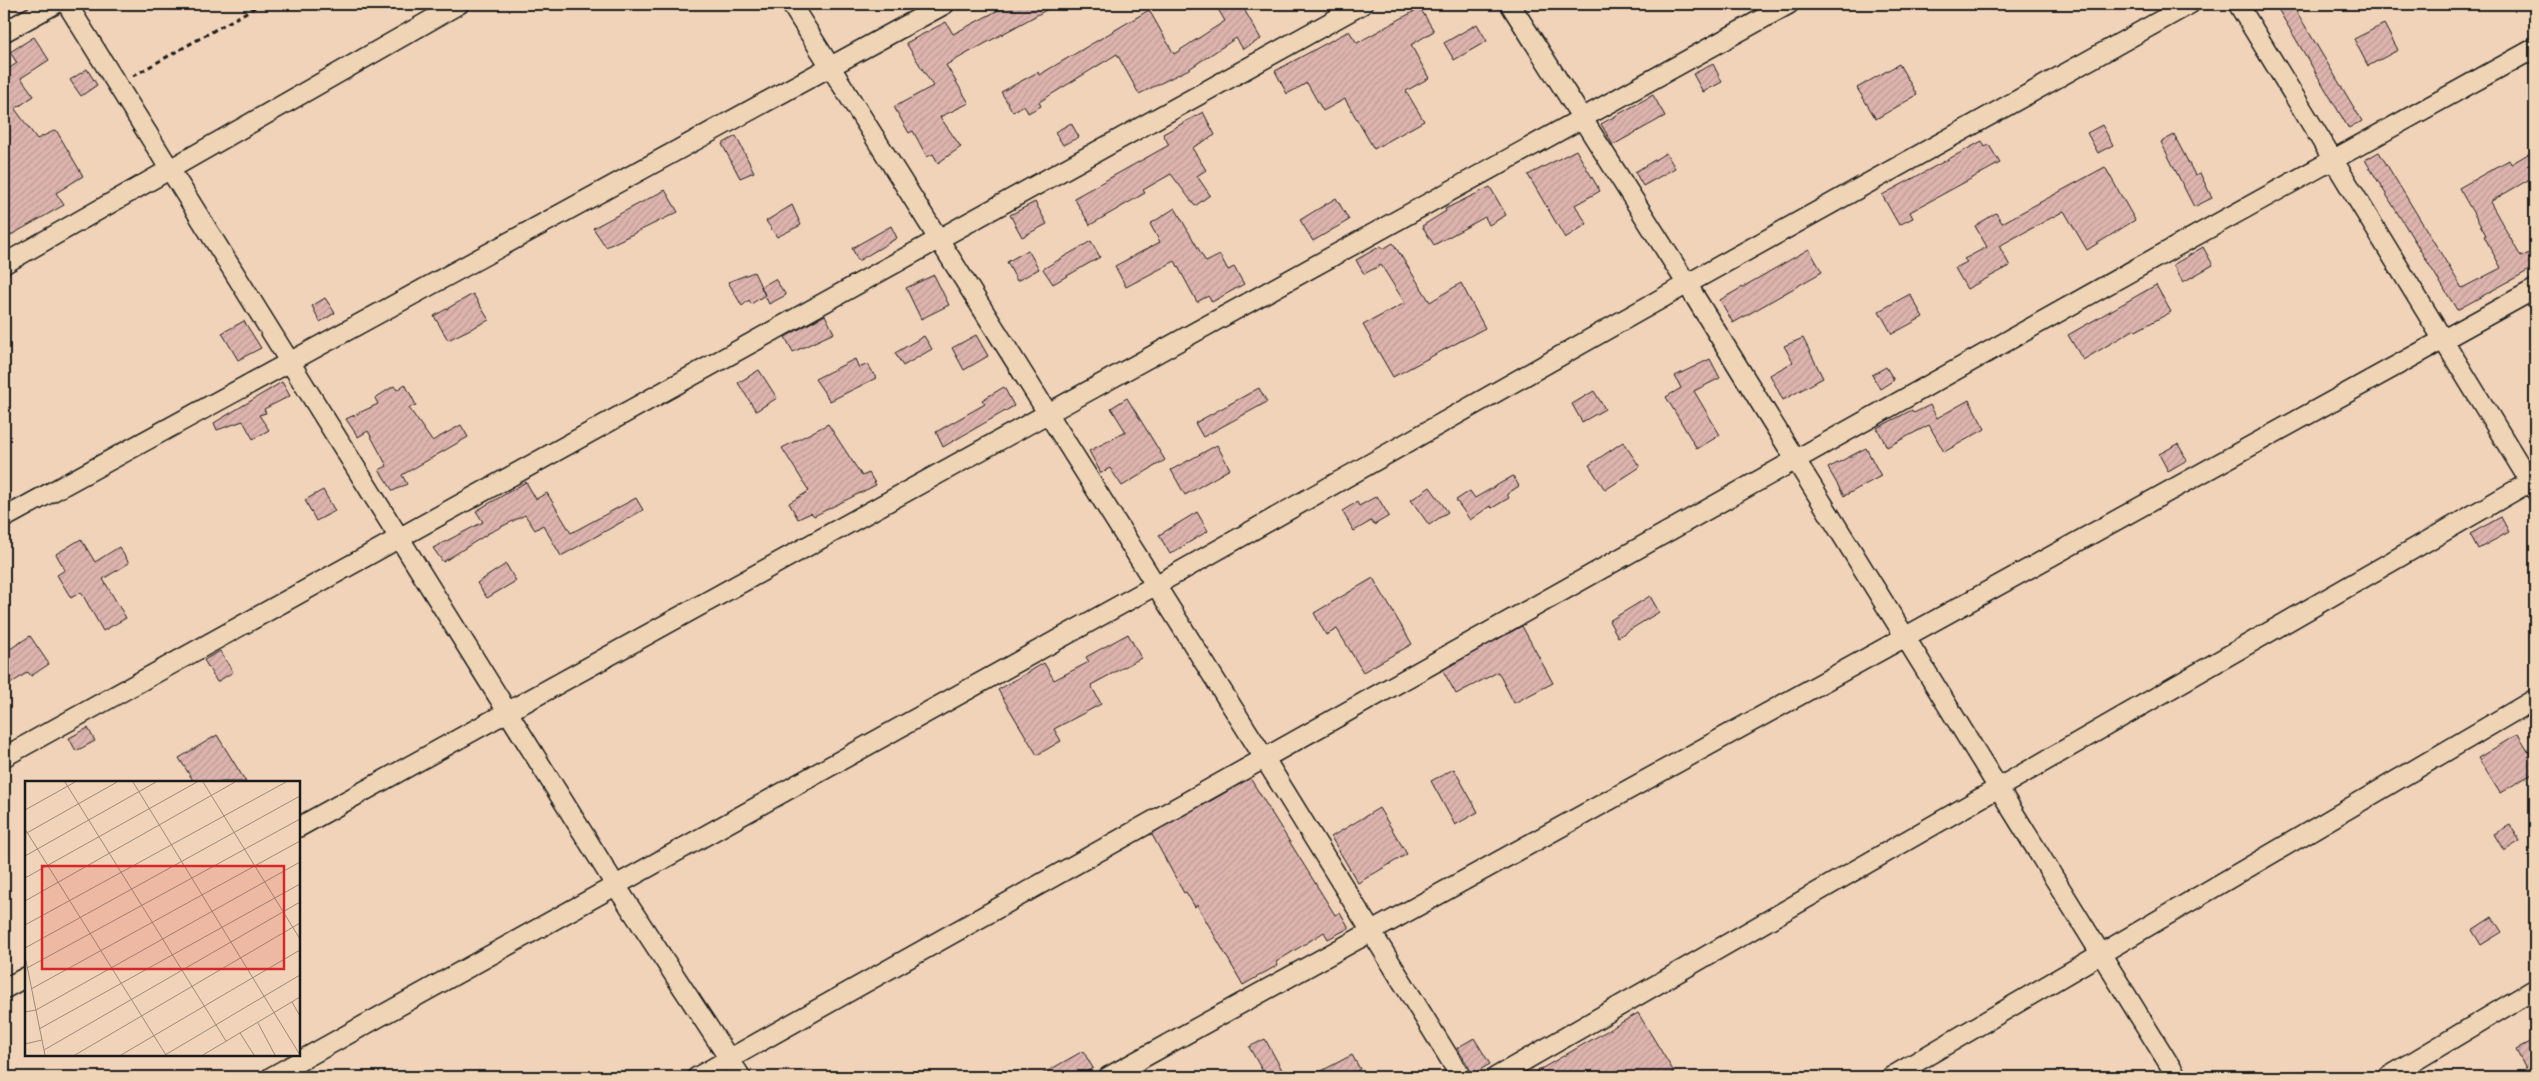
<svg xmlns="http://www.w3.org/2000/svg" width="2539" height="1081" font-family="'Architects Daughter',sans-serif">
  <defs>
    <pattern id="building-hatch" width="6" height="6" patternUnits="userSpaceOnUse" patternTransform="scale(1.25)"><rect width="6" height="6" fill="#deb4af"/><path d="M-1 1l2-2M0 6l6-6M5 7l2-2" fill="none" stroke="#be9a96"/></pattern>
  </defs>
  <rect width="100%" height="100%" fill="#f1d3b9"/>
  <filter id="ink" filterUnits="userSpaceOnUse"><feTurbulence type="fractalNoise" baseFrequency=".02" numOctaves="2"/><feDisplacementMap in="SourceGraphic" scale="10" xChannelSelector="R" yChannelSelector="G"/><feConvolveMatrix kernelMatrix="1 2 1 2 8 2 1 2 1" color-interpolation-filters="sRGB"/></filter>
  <g filter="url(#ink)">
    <path fill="url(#building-hatch)" stroke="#1c1c1c" d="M1010 4H1057L946 65 969 103 940 117 961 147 938 163 933 154 927 157 913 131 909 133 894 107 933 86 906 43 946 22 953 34Z
      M1215 4H1241L1261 39 1243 49 1236 38 1189 69 1139 94 1117 54 1039 102 1041 106 1028 113 1024 105 1013 112 1001 92 1038 72 1039 75 1149 10 1174 54 1225 21Z
      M2275 4H2292L2362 121 2349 129Z
      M1420 8 1434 31 1411 45 1429 78 1406 91 1424 121 1374 149 1345 99 1323 111 1307 83 1287 94 1275 71 1349 31 1357 43Z
      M1477 24 1487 41 1454 60 1444 43Z
      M2384 24 2398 50 2368 66 2354 39Z
      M34 37 49 60 21 78 34 96 15 109 37 139 56 130 83 176 56 193 64 205 4 239V72L17 63 10 52Z
      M1713 64 1722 82 1703 92 1693 74Z
      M1899 64 1917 95 1876 119 1857 88Z
      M87 69 97 85 81 96 70 80Z
      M1653 95 1665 116 1613 145 1601 124Z
      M1203 112 1215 135 1192 148 1206 170 1197 176 1210 195 1195 206 1171 174 1143 190 1145 193 1090 225 1074 198 1169 145 1163 134Z
      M1071 123 1079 137 1063 145 1055 132Z
      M2102 125 2113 145 2098 153 2087 133Z
      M2174 135 2195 175 2200 173 2212 198 2194 207 2161 142Z
      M736 136 754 172 740 178 722 144Z
      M1982 141 1985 147 1989 145 2000 163 1910 212 1913 218 1899 225 1882 195Z
      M1576 150 1600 191 1575 205 1587 224 1565 238 1528 175Z
      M2535 150V176L2490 202 2521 257 2535 250V267L2457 310 2365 160 2379 152 2462 288 2501 268 2484 236 2486 235 2459 188 2509 160 2511 164Z
      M1666 153 1675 168 1643 186 1635 172Z
      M2105 167 2135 220 2087 250 2064 211 1999 246 2010 266 1967 289 1955 268 1967 262 1964 259 1987 247 1975 226 1996 213 2002 223Z
      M1490 187 1506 215 1489 225 1485 217 1434 245 1422 226 1446 211 1445 209Z
      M665 190 678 212 606 247 593 228Z
      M1336 198 1349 220 1313 241 1300 220Z
      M1035 202 1047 224 1022 237 1010 215Z
      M792 205 801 225 777 237 766 221Z
      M1175 208 1206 262 1220 255 1228 270 1234 267 1244 284 1212 302 1208 296 1197 302 1175 261 1126 287 1115 266 1160 242 1150 224Z
      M891 226 897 238 858 261 852 248Z
      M1091 241 1100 257 1053 284 1043 269Z
      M1393 243 1430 302 1461 283 1485 328 1393 377 1363 325 1405 303 1381 265 1364 274 1356 260 1381 246 1383 249Z
      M2203 247 2213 265 2183 282 2173 265Z
      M1809 249 1822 272 1733 323 1720 300Z
      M1028 250 1039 269 1017 281 1007 262Z
      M754 272 765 295 751 304 749 300 742 306 728 282Z
      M934 275 949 305 921 319 906 288Z
      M775 279 786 295 769 304 761 287Z
      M2156 285 2171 312 2136 331 2135 329 2083 360 2068 335Z
      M473 294 489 320 448 340 434 316Z
      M1910 294 1923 317 1892 334 1879 311Z
      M325 298 335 313 320 322 312 306Z
      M825 315 834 333 793 352 785 337Z
      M244 321 261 348 238 360 222 333Z
      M976 335 988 356 964 370 952 348Z
      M924 336 932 349 903 366 895 353Z
      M1803 338 1823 378 1783 400 1770 375 1793 362 1784 346Z
      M855 359 859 368 868 364 876 378 830 401 815 379Z
      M1710 359 1720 378 1694 391 1720 435 1697 449 1666 397 1681 388 1675 376Z
      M1886 367 1894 380 1880 389 1872 375Z
      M759 370 777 398 756 411 738 383Z
      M282 382 290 396 264 409 266 413 259 415 269 430 253 439 243 421 217 430 214 423Z
      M405 384 416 405 409 408 432 441 461 425 468 437 402 475 407 484 393 491 379 470 387 466 368 431 358 437 346 419 378 404 375 398 394 386 397 390Z
      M1004 387 1014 406 943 447 936 432 985 404 982 400Z
      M1259 388 1267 402 1203 437 1195 423Z
      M1594 391 1605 409 1582 422 1572 404Z
      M1127 398 1165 460 1122 486 1110 468 1101 473 1089 451 1126 432 1111 408Z
      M1969 400 1985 429 1944 452 1929 425 1887 447 1877 428 1912 410 1914 413 1930 405 1937 418Z
      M828 424 862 476 869 473 876 485 814 516 811 513 798 519 789 503 809 491 782 448Z
      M1623 442 1640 467 1605 490 1589 465Z
      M2178 444 2187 460 2168 471 2159 454Z
      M1217 445 1230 469 1185 495 1171 470Z
      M1866 448 1881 476 1844 496 1828 468Z
      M1513 476 1519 486 1507 494 1509 498 1492 508 1490 506 1470 520 1456 500 1470 491 1475 498Z
      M526 482 536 499 547 493 571 533 636 498 643 510 561 556 543 525 535 530 525 515 489 533 443 562 433 548 483 522 476 511Z
      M1430 487 1448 512 1429 525 1411 500Z
      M323 490 335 511 316 521 305 500Z
      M1377 496 1389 516 1374 525 1371 521 1354 531 1342 511 1357 502 1359 506Z
      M1197 512 1208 531 1170 554 1159 535Z
      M2501 517 2509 532 2478 549 2470 534Z
      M81 539 95 562 119 547 129 563 103 579 126 618 103 631 81 592 71 598 57 575 65 570 56 554Z
      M506 564 516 581 487 598 477 583Z
      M1373 578 1412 644 1363 672 1337 629 1326 635 1314 613Z
      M1650 596 1659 612 1618 637 1609 621Z
      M1522 626 1553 683 1514 703 1498 672 1456 694 1442 669Z
      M1128 634 1141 658 1091 685 1101 704 1054 729 1061 741 1037 755 998 690 1044 663 1054 680 1089 662 1086 657Z
      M30 636 49 664 31 676 28 672 10 684 4 674V653Z
      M220 651 233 672 217 682 204 660Z
      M88 728 95 741 76 751 69 738Z
      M2518 734 2535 762V772L2500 793 2478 758Z
      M217 735 246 782H194L179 758Z
      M1454 769 1478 812 1455 825 1431 781Z
      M1250 778 1335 915 1340 912 1349 928 1328 939 1324 932 1276 962 1278 965 1243 985 1197 905 1195 907 1186 892 1184 893 1151 833 1201 804 1202 806Z
      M1379 808 1407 854 1358 883 1331 837Z
      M2510 825 2520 841 2504 851 2494 834Z
      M2492 917 2502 932 2481 945 2472 930Z
      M1638 1013 1674 1072 1665 1077H1527Z
      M1474 1038 1490 1064 1473 1074 1457 1048Z
      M1265 1039 1286 1077H1266L1249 1047Z
      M2535 1040V1077H2530L2516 1050Z
      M1083 1051 1093 1068 1077 1077H1037Z
      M1352 1055 1360 1069 1346 1077H1310Z"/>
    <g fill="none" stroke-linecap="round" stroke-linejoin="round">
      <g stroke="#1c1c1c" stroke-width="22">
        <path id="street" d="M67 4 616 886 741 1077
          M791 4 1263 756 1461 1077
          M1510 4 1687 284 2177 1077
          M2238 4 2535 490
          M4 32 55 4
          M4 264 459 4
          M4 518 945 4
          M4 757 1363 4
          M299 827 1789 4
          M4 989 26 977
          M271 1077 1156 585 1687 284 2190 4
          M697 1077C1307 730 1920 387 2535 48
          M1108 1077 2535 289
          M1496 1077 2535 479
          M1891 1077 2535 699
          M2388 1077 2535 989"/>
      </g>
      <path stroke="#1c1c1c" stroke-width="3" stroke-dasharray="5 4" stroke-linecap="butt" d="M133 76 261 4"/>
      <use href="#street" stroke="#efd5b6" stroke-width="19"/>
    </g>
  </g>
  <g transform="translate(25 781)">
    <rect width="275" height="275" fill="#f1d3b9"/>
    <path fill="none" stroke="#9c8a7a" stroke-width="1" d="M40 1 201 260M108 1 275 274M178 1 275 158M0 29 50 1M0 48 141 274M0 53 92 1M0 75 131 1M0 97 172 1M0 120 210 1M0 144 261 1M0 167 275 15M0 175 20 274M2 187 275 38M6 208 275 60M267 221 275 235M0 231 11 229 275 81M233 242 250 274M14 248 275 103M215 252 229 274M0 263 17 259M19 269 275 121M50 274 275 142M96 274 275 169M140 274 275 194M178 274 275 216"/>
    <path fill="#d62828" fill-opacity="0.15" stroke="#d62828" stroke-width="2.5" d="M17 85H259V188H17Z"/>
    <rect width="275" height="275" fill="none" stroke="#1c1c1c" stroke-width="2.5"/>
  </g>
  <rect width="2539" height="1081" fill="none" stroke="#efd5b6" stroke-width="20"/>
  <rect x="10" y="10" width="2519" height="1061" fill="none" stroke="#1c1c1c" stroke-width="2" filter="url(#ink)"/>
</svg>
